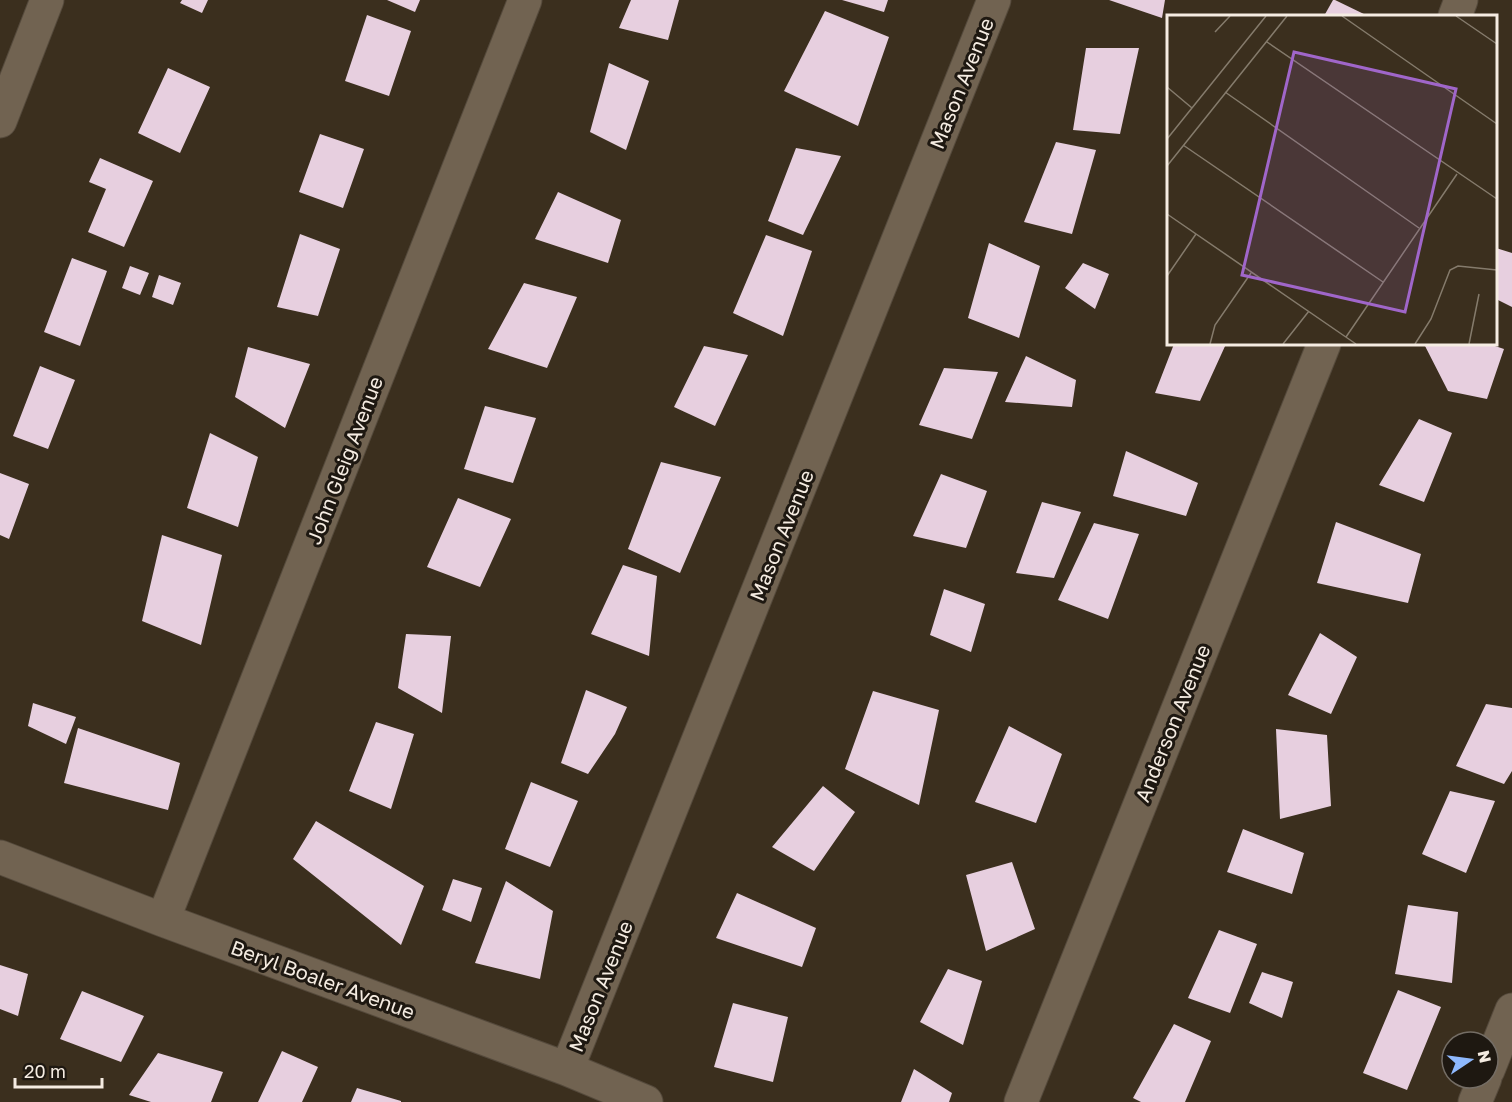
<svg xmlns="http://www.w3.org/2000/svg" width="1512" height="1102" font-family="'Golos Text',sans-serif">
  <rect width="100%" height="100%" fill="#3b2f1e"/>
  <path fill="#e7cfdf" d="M182 0H208L202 13 180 3Z
    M387 0H420L415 12Z
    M631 0H679L668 40 619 28Z
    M842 0H888L884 12Z
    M1109 0H1165L1162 18Z
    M1333 0H1335L1368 16H1324Z
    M825 11 889 37 858 126 784 91Z
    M367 15 411 31 389 96 345 81Z
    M1086 48H1139L1120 134 1073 130Z
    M609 63 649 81 626 150 590 132Z
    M168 68 210 87 180 153 138 133Z
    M320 134 364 149 343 208 299 192Z
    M1056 142 1096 150 1072 234 1024 222Z
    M796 148 841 156 803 235 768 221Z
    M100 158 153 181 124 247 88 232 106 189 89 182Z
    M558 192 621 220 608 263 535 239Z
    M300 234 340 249 318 316 277 307Z
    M766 235 812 251 783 336 733 313Z
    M989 243 1040 266 1019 338 968 318Z
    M1496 248 1512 253V307L1496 299Z
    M72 258 107 271 80 346 44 332Z
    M1083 263 1109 274 1095 309 1065 288Z
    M130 266 149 273 140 295 122 288Z
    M159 275 181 283 173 305 152 297Z
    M524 283 577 297 547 368 488 349Z
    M1174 344H1226L1200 401 1155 393Z
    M1424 344H1489L1504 349 1487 399 1448 391Z
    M704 346 748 355 715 426 674 407Z
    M248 347 310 364 285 428 235 397Z
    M1026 356 1076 380 1072 407 1005 402Z
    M40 366 75 380 48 449 13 436Z
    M944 368 998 372 972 439 919 425Z
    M485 406 536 418 513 483 464 469Z
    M1419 419 1452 433 1424 502 1379 485Z
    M210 433 258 457 238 527 187 508Z
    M1126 451 1198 483 1186 516 1113 496Z
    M661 462 721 477 680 573 628 549Z
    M0 473 29 484 9 539 0 535Z
    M941 474 987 491 966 548 913 536Z
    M458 498 511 519 480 587 427 567Z
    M1042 502 1081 512 1054 578 1016 573Z
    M1336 522 1421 554 1408 603 1317 583Z
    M1094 523 1139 534 1108 619 1058 600Z
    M162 535 222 555 201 645 142 621Z
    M623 565 657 576 649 656 591 634Z
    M944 589 985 604 971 652 930 635Z
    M1320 633 1357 657 1331 714 1288 695Z
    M406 634 451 636 442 713 398 688Z
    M586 690 627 707 615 734 588 774 561 763Z
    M873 691 939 710 919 805 845 769Z
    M33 703 76 717 66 744 28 726Z
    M1486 704 1512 708V771L1504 784 1456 766Z
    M376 722 414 734 391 809 349 791Z
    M1009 726 1062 754 1036 823 975 802Z
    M78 728 180 763 168 810 64 783Z
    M1276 729 1327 735 1331 806 1280 819Z
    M531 782 578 801 550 867 505 849Z
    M823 786 855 812 814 871 772 847Z
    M1450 791 1495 801 1466 873 1422 854Z
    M316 821 424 886 401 945 293 859Z
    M1243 829 1304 853 1292 894 1227 872Z
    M1012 862 1035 929 986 951 966 875Z
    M453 879 482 888 471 922 442 910Z
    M506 881 553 911 540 979 475 963Z
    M737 893 816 928 802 967 716 938Z
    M1408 905 1458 912 1452 983 1395 974Z
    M1219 930 1257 944 1230 1013 1188 998Z
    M0 965 28 974 18 1016 0 1009Z
    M948 969 982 981 963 1045 920 1022Z
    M1262 972 1293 982 1282 1018 1249 1003Z
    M1398 990 1441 1007 1407 1090 1363 1073Z
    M82 991 144 1016 121 1062 60 1039Z
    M733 1003 788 1017 773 1082 714 1067Z
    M1174 1024 1211 1041 1185 1102H1141L1133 1098Z
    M282 1051 318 1067 302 1102H258Z
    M158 1053 223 1072 211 1102H151L129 1095Z
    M914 1069 952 1093 949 1102H901Z
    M357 1088 401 1101V1102H351Z"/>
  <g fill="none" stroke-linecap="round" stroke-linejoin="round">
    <g stroke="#554a3c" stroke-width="35">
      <path id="street" d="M1455 16 1461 0
        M0 121 47 0
        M0 857 163 920 567 1069 646 1102
        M163 920 525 0
        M567 1069 994 0
        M1488 1070 1512 1010
        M1021 1102 1324 344
        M1475 1102 1485 1078"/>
    </g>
    <use href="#street" stroke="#716351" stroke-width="33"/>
  </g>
  <g text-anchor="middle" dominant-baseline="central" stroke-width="6" stroke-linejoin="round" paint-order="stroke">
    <g font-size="20" fill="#f5ece2" stroke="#1e1811">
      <text transform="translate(961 83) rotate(-68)">Mason Avenue</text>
      <text transform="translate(344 460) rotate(-69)">John Gleig Avenue</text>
      <text transform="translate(781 535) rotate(-68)">Mason Avenue</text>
      <text transform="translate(1172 723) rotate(-68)">Anderson Avenue</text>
      <text transform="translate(323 979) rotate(20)">Beryl Boaler Avenue</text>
      <text transform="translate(600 986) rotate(-68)">Mason Avenue</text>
    </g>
  </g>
  <g transform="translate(1167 15)">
    <rect width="330" height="330" fill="#3b2f1e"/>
    <path fill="none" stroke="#857b6c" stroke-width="1.5" d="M175 1 330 109M289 1 330 29M48 17 63 1M100 27 330 184M0 72 25 93M58 77 252 213M0 124 99 1M16 130 216 267M0 151 120 1M0 199 189 329M0 261 29 219M179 322 290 159M43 329 48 310 84 258M116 329 142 296M248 329 264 304 283 255 291 251 330 255M302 329 312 279"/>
    <path fill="#a066ca" fill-opacity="0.15" stroke="#a066ca" stroke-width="3" d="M127 37 289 74 238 297 75 260Z"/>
    <rect width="330" height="330" fill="none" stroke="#f5ece2" stroke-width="3"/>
  </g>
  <g transform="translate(1470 1060) rotate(77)"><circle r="28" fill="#1e1811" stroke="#746d65" stroke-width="1.5"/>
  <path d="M0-4.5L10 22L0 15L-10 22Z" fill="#8eb8fd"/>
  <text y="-9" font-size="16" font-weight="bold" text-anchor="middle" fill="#f5ece2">N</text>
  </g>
  <path d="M15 1078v9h87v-9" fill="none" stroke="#f5ece2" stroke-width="3"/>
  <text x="24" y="1078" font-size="18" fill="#f5ece2" stroke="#1e1811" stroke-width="4.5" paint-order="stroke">20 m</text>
</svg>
